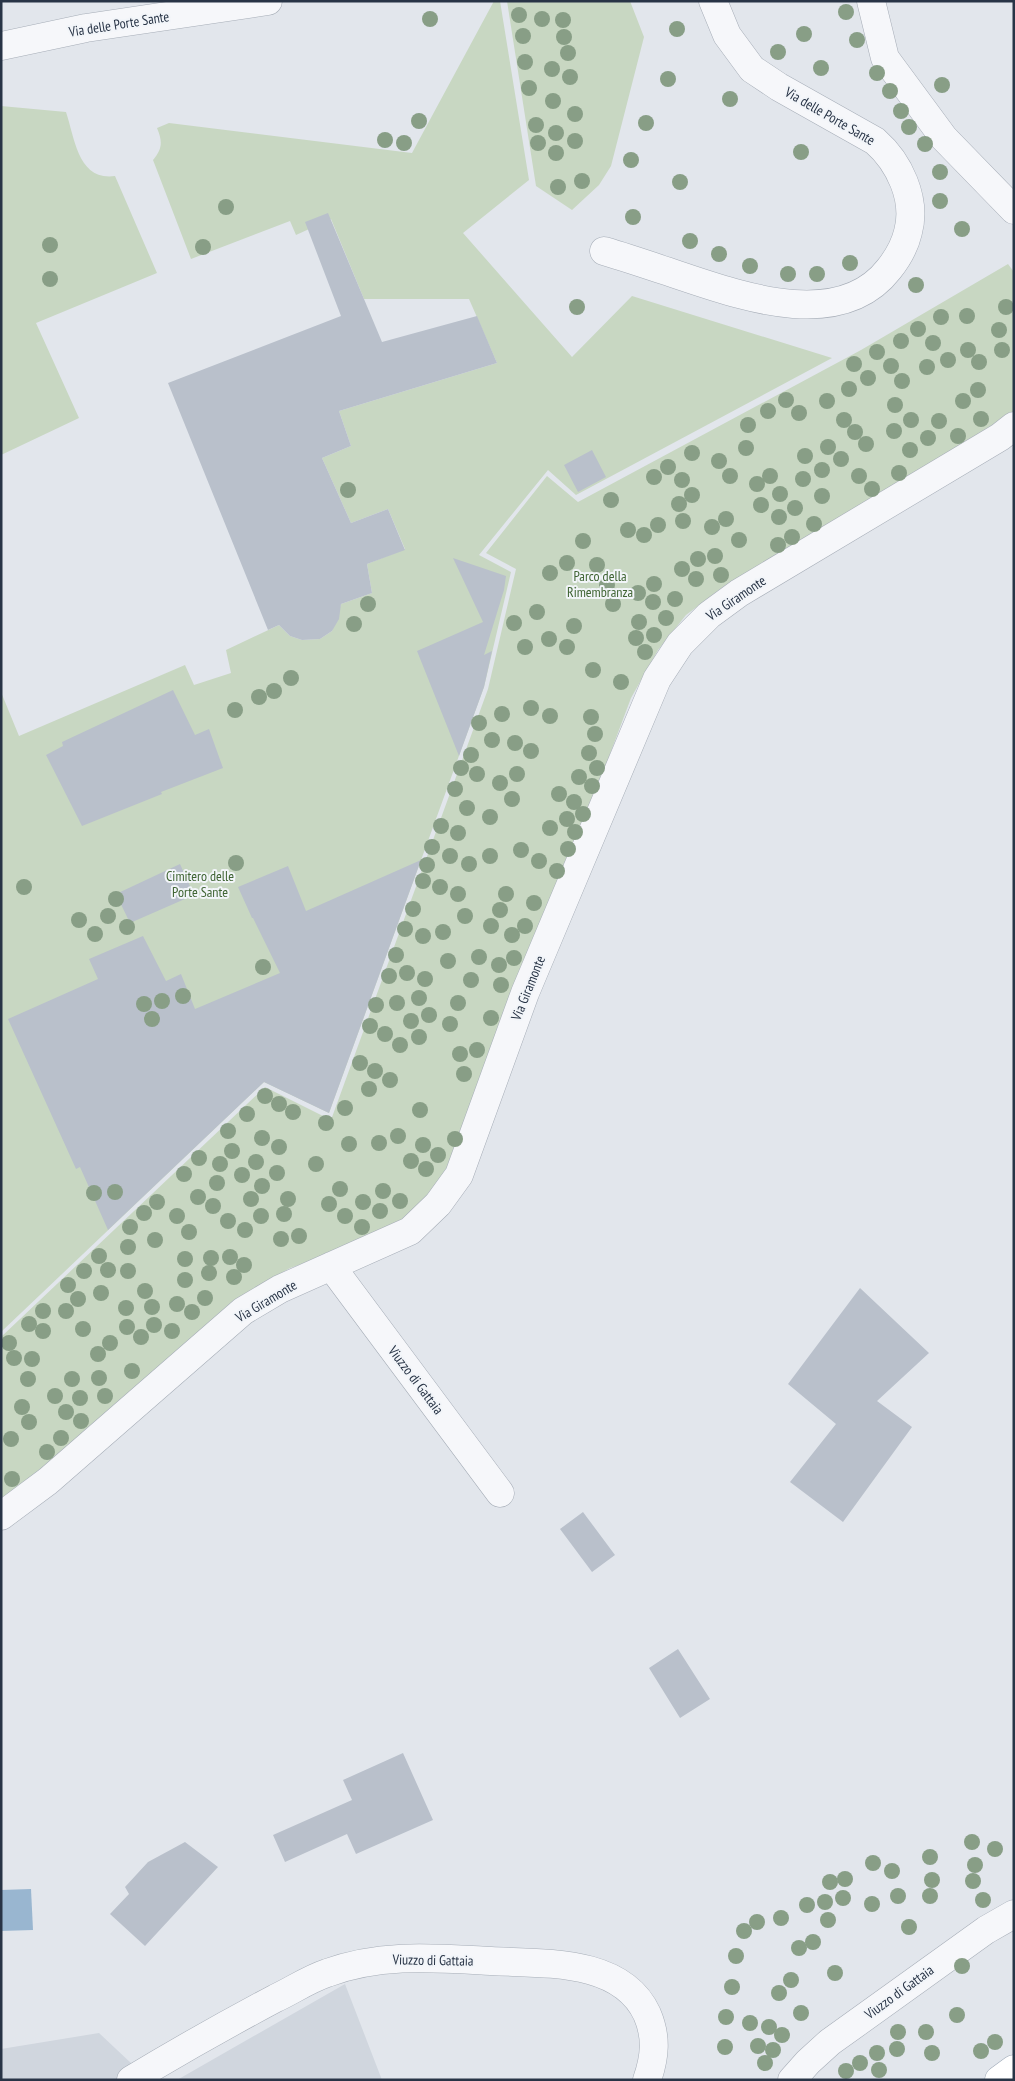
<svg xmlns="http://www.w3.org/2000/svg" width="1015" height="2081" font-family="'PT Sans Narrow',sans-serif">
  <rect width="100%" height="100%" fill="#e2e6ec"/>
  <path fill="#d0d6de" d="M345 1984 382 2080H177Z
    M99 2033 149 2080H1V2049Z"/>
  <path fill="#c8d7c2" d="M494 1H500L529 180 463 233 572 357 632 296 832 358 576 495 548 470 479 555 511 572 484 687 329 1113 264 1082 1 1332V692L19 736 185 665 194 685 231 673 226 650 279 625 290 636 302 640 320 639 332 631 341 604 372 593 367 564 405 549 388 509 351 523 322 458 351 446 339 411 497 363 469 299H364L331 219 296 235 290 221 191 259 153 160C162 149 163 142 157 128L169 123 412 153Z
    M507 1H630L644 37 611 166 599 185 572 210 536 186Z
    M1 106 66 112C75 139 78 181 115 176L157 273 36 323 79 418 1 455Z
    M1008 264 1014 272V411L996 423 723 587 686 615 658 650 631 698 486 1084 455 1156 429 1196 403 1223 374 1239 290 1268 234 1300 191 1338 108 1417 1 1504V1337L265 1087 331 1120 488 689 516 569 486 553 547 476 578 502 861 350Z"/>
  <path fill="#99b6d0" d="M31 1889 33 1930 1 1931V1890Z"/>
  <path fill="#b9c0cb" d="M328 213 382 342 477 316 497 363 339 411 351 446 322 458 351 523 388 509 405 550 367 564 372 593 341 604 339 619 332 631 320 639 302 640 290 636 279 625 268 630 168 383 341 316 305 222Z
    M592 450 606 477 578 492 564 465Z
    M453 558 506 576 504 590 484 655 492 651 484 687 459 756 417 651 483 622Z
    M173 690 195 735 209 729 223 768 161 792 162 794 82 826 46 755 63 746 62 742Z
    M421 860 329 1113 264 1082 108 1230 80 1167 76 1169 8 1019 98 979 89 959 143 936 166 981 181 974 195 1009 280 973 253 918H252L238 887 288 866 306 911Z
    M180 864 194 895 130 923 116 894Z
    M860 1288 929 1353 877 1401 912 1427 843 1522 790 1482 836 1424 788 1384Z
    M583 1512 615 1555 592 1572 560 1529Z
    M678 1649 710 1699 680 1718 649 1668Z
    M403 1753 433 1820 356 1854 347 1834 285 1862 273 1835 352 1800 343 1780Z
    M185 1842 218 1867 145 1946 110 1914 129 1894 125 1887 148 1862Z"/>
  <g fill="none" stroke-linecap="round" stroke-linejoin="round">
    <g stroke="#a6adb7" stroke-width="29">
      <path id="minor" d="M871 1 885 58 944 138 1014 210
        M1 46 86 28 268 1
        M604 251C631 259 657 268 684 277 744 297 841 331 889 269 897 259 905 245 908 232 917 199 899 162 875 141L779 87 752 69 727 35 713 1
        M331 1266 500 1493
        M1 1516 48 1481 243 1311 280 1289 410 1231 438 1204 459 1175 525 993 657 679 680 644 709 615 739 593 1000 437 1014 426
        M131 2080C179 2051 227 2024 276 1998 293 1990 309 1979 327 1973 381 1953 435 1958 491 1961 543 1964 621 1958 647 2014 657 2037 655 2057 647 2080
        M792 2080 808 2062 830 2042 986 1930 1014 1914"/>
    </g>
    <g stroke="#a0abb9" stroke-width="29">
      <path id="major" d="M999 2080 1014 2069"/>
    </g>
    <use href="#minor" stroke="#f6f7fa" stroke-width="28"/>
    <use href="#major" stroke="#fff" stroke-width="28"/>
  </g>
  <g fill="#889e86">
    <circle cx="846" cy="12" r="8"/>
    <circle cx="519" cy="15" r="8"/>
    <circle cx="430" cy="19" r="8"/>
    <circle cx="542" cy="19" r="8"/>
    <circle cx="563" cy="20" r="8"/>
    <circle cx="677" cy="29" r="8"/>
    <circle cx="804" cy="34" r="8"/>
    <circle cx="523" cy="36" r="8"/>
    <circle cx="564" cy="37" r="8"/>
    <circle cx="857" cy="40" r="8"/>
    <circle cx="778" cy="52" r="8"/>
    <circle cx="568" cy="53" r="8"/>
    <circle cx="525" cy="62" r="8"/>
    <circle cx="821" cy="68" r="8"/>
    <circle cx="552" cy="69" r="8"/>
    <circle cx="877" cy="73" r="8"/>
    <circle cx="570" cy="77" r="8"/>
    <circle cx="668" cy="79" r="8"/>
    <circle cx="942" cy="85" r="8"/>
    <circle cx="529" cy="88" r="8"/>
    <circle cx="890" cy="91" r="8"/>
    <circle cx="730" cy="99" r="8"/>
    <circle cx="553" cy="101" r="8"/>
    <circle cx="901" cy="111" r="8"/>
    <circle cx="575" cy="114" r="8"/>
    <circle cx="419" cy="121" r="8"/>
    <circle cx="646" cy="123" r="8"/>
    <circle cx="536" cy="125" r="8"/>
    <circle cx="909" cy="127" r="8"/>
    <circle cx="556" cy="133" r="8"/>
    <circle cx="385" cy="140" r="8"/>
    <circle cx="575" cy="141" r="8"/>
    <circle cx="404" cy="143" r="8"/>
    <circle cx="538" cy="143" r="8"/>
    <circle cx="925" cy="144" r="8"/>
    <circle cx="801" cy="152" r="8"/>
    <circle cx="556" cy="153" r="8"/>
    <circle cx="631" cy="160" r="8"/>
    <circle cx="940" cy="172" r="8"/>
    <circle cx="582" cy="181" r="8"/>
    <circle cx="680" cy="182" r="8"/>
    <circle cx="558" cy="187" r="8"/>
    <circle cx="940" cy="201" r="8"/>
    <circle cx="226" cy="207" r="8"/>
    <circle cx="633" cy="217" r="8"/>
    <circle cx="962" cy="229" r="8"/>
    <circle cx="690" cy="241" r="8"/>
    <circle cx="50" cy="245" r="8"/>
    <circle cx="203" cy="247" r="8"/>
    <circle cx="719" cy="254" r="8"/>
    <circle cx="850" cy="263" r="8"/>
    <circle cx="750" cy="266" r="8"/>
    <circle cx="788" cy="274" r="8"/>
    <circle cx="817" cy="274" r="8"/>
    <circle cx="50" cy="279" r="8"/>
    <circle cx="916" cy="285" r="8"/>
    <circle cx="577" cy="307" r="8"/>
    <circle cx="1006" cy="307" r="8"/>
    <circle cx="967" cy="316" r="8"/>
    <circle cx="941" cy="317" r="8"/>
    <circle cx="918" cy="329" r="8"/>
    <circle cx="999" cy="330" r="8"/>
    <circle cx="901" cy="341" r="8"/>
    <circle cx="933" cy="343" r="8"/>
    <circle cx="968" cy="350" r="8"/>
    <circle cx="1002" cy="350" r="8"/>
    <circle cx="877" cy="352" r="8"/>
    <circle cx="948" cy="360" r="8"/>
    <circle cx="979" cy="362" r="8"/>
    <circle cx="854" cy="364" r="8"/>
    <circle cx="891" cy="366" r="8"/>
    <circle cx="927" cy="367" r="8"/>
    <circle cx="868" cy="378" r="8"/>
    <circle cx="902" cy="381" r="8"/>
    <circle cx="849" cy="389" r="8"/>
    <circle cx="978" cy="390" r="8"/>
    <circle cx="786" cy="400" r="8"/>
    <circle cx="827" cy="401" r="8"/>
    <circle cx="963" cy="401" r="8"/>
    <circle cx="895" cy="405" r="8"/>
    <circle cx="768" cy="411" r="8"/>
    <circle cx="799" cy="413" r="8"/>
    <circle cx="981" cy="419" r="8"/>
    <circle cx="844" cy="420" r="8"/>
    <circle cx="911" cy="420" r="8"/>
    <circle cx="939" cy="421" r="8"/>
    <circle cx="748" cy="425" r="8"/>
    <circle cx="894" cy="431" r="8"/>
    <circle cx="855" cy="432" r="8"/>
    <circle cx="958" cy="436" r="8"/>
    <circle cx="928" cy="438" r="8"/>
    <circle cx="866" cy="444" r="8"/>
    <circle cx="828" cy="447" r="8"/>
    <circle cx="746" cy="448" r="8"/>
    <circle cx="910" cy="450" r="8"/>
    <circle cx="692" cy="453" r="8"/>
    <circle cx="805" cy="456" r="8"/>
    <circle cx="841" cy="459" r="8"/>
    <circle cx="719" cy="461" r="8"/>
    <circle cx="668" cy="467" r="8"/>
    <circle cx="822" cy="470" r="8"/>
    <circle cx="899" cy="473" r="8"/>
    <circle cx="730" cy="476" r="8"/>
    <circle cx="770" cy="476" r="8"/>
    <circle cx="859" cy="476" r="8"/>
    <circle cx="654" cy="477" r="8"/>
    <circle cx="803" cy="479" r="8"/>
    <circle cx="682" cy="480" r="8"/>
    <circle cx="757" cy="484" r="8"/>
    <circle cx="872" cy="489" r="8"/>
    <circle cx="348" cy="490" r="8"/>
    <circle cx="780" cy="494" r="8"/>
    <circle cx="692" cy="495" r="8"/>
    <circle cx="822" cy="496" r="8"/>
    <circle cx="611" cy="500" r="8"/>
    <circle cx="679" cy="504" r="8"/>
    <circle cx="761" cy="505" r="8"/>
    <circle cx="795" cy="508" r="8"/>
    <circle cx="779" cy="517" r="8"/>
    <circle cx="726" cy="519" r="8"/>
    <circle cx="683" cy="521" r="8"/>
    <circle cx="814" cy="524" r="8"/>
    <circle cx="658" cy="525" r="8"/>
    <circle cx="712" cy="527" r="8"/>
    <circle cx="628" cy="530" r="8"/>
    <circle cx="644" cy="535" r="8"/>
    <circle cx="792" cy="537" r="8"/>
    <circle cx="739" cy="540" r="8"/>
    <circle cx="583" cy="541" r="8"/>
    <circle cx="778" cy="545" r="8"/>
    <circle cx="715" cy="556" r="8"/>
    <circle cx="698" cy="559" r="8"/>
    <circle cx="567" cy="563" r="8"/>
    <circle cx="597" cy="565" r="8"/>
    <circle cx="682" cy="569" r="8"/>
    <circle cx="550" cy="573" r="8"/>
    <circle cx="721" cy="575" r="8"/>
    <circle cx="696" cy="579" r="8"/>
    <circle cx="654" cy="584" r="8"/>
    <circle cx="607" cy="585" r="8"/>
    <circle cx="638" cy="593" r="8"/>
    <circle cx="675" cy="599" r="8"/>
    <circle cx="653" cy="602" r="8"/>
    <circle cx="368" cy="604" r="8"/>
    <circle cx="613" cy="604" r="8"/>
    <circle cx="537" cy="612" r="8"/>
    <circle cx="666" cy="618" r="8"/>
    <circle cx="639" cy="622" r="8"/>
    <circle cx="514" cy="623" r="8"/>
    <circle cx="354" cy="624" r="8"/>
    <circle cx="574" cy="626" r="8"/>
    <circle cx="654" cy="635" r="8"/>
    <circle cx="636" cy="638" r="8"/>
    <circle cx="549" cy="639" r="8"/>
    <circle cx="525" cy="647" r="8"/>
    <circle cx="567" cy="647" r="8"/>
    <circle cx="645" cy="652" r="8"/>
    <circle cx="593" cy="670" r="8"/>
    <circle cx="291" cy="678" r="8"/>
    <circle cx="621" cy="682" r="8"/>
    <circle cx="274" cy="691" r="8"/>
    <circle cx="259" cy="697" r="8"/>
    <circle cx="531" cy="708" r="8"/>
    <circle cx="235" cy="710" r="8"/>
    <circle cx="502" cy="714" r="8"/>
    <circle cx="550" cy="716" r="8"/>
    <circle cx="591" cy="717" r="8"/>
    <circle cx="479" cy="723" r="8"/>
    <circle cx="595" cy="734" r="8"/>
    <circle cx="492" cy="740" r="8"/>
    <circle cx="515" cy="743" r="8"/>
    <circle cx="531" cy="751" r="8"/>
    <circle cx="589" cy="753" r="8"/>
    <circle cx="471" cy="755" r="8"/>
    <circle cx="461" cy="768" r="8"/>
    <circle cx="597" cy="768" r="8"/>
    <circle cx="477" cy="774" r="8"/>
    <circle cx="517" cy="774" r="8"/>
    <circle cx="579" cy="777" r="8"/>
    <circle cx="500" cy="783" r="8"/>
    <circle cx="592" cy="786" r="8"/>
    <circle cx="455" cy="789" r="8"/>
    <circle cx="559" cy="794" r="8"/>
    <circle cx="512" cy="799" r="8"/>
    <circle cx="574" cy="802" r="8"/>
    <circle cx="467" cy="808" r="8"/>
    <circle cx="583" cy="814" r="8"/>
    <circle cx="490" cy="817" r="8"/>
    <circle cx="567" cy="819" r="8"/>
    <circle cx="441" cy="826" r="8"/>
    <circle cx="550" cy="828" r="8"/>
    <circle cx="575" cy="832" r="8"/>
    <circle cx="458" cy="833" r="8"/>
    <circle cx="432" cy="847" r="8"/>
    <circle cx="568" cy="849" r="8"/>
    <circle cx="521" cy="850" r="8"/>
    <circle cx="450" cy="856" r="8"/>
    <circle cx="490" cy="856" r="8"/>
    <circle cx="539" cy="861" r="8"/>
    <circle cx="236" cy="863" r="8"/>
    <circle cx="469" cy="864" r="8"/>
    <circle cx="427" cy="865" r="8"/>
    <circle cx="557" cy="871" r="8"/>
    <circle cx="423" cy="881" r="8"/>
    <circle cx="24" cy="887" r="8"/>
    <circle cx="440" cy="887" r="8"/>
    <circle cx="458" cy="894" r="8"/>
    <circle cx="506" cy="894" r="8"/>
    <circle cx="116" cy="899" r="8"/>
    <circle cx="534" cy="903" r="8"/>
    <circle cx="413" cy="909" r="8"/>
    <circle cx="500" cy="910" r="8"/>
    <circle cx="108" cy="916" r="8"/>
    <circle cx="465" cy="916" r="8"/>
    <circle cx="79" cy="920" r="8"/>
    <circle cx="491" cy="926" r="8"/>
    <circle cx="525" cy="926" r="8"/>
    <circle cx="127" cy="927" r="8"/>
    <circle cx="405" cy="929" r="8"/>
    <circle cx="443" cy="932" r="8"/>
    <circle cx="95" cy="934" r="8"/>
    <circle cx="512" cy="935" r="8"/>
    <circle cx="423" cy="936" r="8"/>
    <circle cx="396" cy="955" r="8"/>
    <circle cx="479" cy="957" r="8"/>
    <circle cx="514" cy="958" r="8"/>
    <circle cx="448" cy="961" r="8"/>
    <circle cx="499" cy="965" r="8"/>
    <circle cx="263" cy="967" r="8"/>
    <circle cx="407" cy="973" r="8"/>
    <circle cx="389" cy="976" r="8"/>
    <circle cx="425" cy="979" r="8"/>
    <circle cx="471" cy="980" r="8"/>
    <circle cx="501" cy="985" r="8"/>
    <circle cx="183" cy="996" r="8"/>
    <circle cx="419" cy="998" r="8"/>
    <circle cx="162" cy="1001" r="8"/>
    <circle cx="397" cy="1003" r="8"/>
    <circle cx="458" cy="1003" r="8"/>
    <circle cx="144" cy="1004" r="8"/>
    <circle cx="376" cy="1005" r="8"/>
    <circle cx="429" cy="1015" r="8"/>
    <circle cx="491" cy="1018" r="8"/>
    <circle cx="152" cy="1019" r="8"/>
    <circle cx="411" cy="1021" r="8"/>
    <circle cx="450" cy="1024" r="8"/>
    <circle cx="370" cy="1026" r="8"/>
    <circle cx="385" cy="1034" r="8"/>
    <circle cx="419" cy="1037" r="8"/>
    <circle cx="400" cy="1045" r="8"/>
    <circle cx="477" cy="1050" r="8"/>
    <circle cx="460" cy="1054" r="8"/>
    <circle cx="360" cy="1063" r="8"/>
    <circle cx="375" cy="1071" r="8"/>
    <circle cx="464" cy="1074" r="8"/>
    <circle cx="390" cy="1080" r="8"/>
    <circle cx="369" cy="1089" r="8"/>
    <circle cx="265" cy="1096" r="8"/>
    <circle cx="279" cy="1104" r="8"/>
    <circle cx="345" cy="1108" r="8"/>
    <circle cx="420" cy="1110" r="8"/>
    <circle cx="293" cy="1112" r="8"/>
    <circle cx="247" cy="1114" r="8"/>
    <circle cx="326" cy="1123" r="8"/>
    <circle cx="228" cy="1131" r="8"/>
    <circle cx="398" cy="1136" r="8"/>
    <circle cx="262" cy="1138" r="8"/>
    <circle cx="455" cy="1139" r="8"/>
    <circle cx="379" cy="1143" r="8"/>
    <circle cx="349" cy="1144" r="8"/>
    <circle cx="423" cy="1145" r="8"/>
    <circle cx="279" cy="1147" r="8"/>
    <circle cx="232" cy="1151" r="8"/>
    <circle cx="438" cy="1155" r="8"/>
    <circle cx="199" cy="1158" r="8"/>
    <circle cx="411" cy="1161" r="8"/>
    <circle cx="256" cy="1162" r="8"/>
    <circle cx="220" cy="1164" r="8"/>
    <circle cx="316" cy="1164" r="8"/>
    <circle cx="426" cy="1169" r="8"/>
    <circle cx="277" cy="1173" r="8"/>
    <circle cx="184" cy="1174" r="8"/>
    <circle cx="242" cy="1175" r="8"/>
    <circle cx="217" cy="1183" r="8"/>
    <circle cx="262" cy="1186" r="8"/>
    <circle cx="340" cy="1189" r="8"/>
    <circle cx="383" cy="1191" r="8"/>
    <circle cx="115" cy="1192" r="8"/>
    <circle cx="94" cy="1193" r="8"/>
    <circle cx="198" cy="1197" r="8"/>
    <circle cx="251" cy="1199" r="8"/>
    <circle cx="288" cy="1199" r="8"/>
    <circle cx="400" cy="1201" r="8"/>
    <circle cx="157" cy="1202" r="8"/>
    <circle cx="363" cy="1202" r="8"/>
    <circle cx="329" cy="1204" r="8"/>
    <circle cx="213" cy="1206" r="8"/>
    <circle cx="380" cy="1211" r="8"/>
    <circle cx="144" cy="1213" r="8"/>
    <circle cx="284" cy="1214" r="8"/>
    <circle cx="177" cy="1216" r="8"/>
    <circle cx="261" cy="1216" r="8"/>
    <circle cx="345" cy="1216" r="8"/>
    <circle cx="228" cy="1221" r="8"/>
    <circle cx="130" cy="1227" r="8"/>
    <circle cx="362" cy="1227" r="8"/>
    <circle cx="245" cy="1230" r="8"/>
    <circle cx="189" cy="1232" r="8"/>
    <circle cx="299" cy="1236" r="8"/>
    <circle cx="281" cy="1239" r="8"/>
    <circle cx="155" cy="1240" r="8"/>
    <circle cx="128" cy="1247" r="8"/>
    <circle cx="99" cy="1256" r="8"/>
    <circle cx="230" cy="1257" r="8"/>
    <circle cx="211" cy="1258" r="8"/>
    <circle cx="185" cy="1259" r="8"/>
    <circle cx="244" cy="1265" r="8"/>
    <circle cx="108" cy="1270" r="8"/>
    <circle cx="84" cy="1271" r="8"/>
    <circle cx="128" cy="1271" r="8"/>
    <circle cx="209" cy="1273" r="8"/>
    <circle cx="234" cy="1277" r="8"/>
    <circle cx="185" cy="1280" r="8"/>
    <circle cx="68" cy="1285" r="8"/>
    <circle cx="145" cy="1291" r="8"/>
    <circle cx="101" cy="1293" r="8"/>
    <circle cx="205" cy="1298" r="8"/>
    <circle cx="78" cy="1299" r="8"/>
    <circle cx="177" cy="1304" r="8"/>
    <circle cx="152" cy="1307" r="8"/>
    <circle cx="126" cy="1308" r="8"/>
    <circle cx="43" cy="1311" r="8"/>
    <circle cx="66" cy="1311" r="8"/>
    <circle cx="192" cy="1312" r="8"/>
    <circle cx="29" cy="1324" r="8"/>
    <circle cx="154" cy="1325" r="8"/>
    <circle cx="127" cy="1327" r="8"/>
    <circle cx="83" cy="1329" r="8"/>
    <circle cx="43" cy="1331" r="8"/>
    <circle cx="172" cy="1331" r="8"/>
    <circle cx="141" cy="1337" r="8"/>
    <circle cx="9" cy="1343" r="8"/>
    <circle cx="110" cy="1343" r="8"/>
    <circle cx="98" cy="1354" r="8"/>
    <circle cx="14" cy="1358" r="8"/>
    <circle cx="32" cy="1359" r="8"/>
    <circle cx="132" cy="1371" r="8"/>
    <circle cx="99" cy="1378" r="8"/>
    <circle cx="28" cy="1379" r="8"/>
    <circle cx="72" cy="1379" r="8"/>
    <circle cx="55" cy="1396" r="8"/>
    <circle cx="105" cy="1396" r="8"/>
    <circle cx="80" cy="1398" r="8"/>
    <circle cx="22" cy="1407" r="8"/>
    <circle cx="66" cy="1412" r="8"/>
    <circle cx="81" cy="1421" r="8"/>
    <circle cx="29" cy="1422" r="8"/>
    <circle cx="61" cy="1438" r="8"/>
    <circle cx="11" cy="1439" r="8"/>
    <circle cx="47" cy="1452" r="8"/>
    <circle cx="12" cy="1479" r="8"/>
    <circle cx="972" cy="1842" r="8"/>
    <circle cx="995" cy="1849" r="8"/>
    <circle cx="930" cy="1857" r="8"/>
    <circle cx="873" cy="1863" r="8"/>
    <circle cx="975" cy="1865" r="8"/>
    <circle cx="892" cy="1871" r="8"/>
    <circle cx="845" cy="1879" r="8"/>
    <circle cx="932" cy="1880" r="8"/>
    <circle cx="973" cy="1881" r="8"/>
    <circle cx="830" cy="1882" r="8"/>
    <circle cx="898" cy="1896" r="8"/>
    <circle cx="930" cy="1896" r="8"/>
    <circle cx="843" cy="1898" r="8"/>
    <circle cx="983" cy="1900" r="8"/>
    <circle cx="825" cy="1902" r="8"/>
    <circle cx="872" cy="1904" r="8"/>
    <circle cx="807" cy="1905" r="8"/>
    <circle cx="781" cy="1918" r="8"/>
    <circle cx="828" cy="1920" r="8"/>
    <circle cx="757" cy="1922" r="8"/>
    <circle cx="909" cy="1927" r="8"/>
    <circle cx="744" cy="1931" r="8"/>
    <circle cx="813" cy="1942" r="8"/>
    <circle cx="799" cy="1948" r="8"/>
    <circle cx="736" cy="1956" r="8"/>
    <circle cx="962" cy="1966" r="8"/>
    <circle cx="835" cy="1973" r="8"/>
    <circle cx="791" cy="1980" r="8"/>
    <circle cx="732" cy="1987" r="8"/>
    <circle cx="779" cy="1993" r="8"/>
    <circle cx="801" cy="2013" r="8"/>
    <circle cx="957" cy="2015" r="8"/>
    <circle cx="726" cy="2017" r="8"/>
    <circle cx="750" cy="2023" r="8"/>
    <circle cx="769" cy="2027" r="8"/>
    <circle cx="898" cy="2032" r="8"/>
    <circle cx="926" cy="2032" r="8"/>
    <circle cx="782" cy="2035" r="8"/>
    <circle cx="995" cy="2042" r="8"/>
    <circle cx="758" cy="2046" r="8"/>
    <circle cx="725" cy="2047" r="8"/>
    <circle cx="897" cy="2049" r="8"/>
    <circle cx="773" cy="2050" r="8"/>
    <circle cx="981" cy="2051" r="8"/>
    <circle cx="877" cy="2053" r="8"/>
    <circle cx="932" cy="2053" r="8"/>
    <circle cx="765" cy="2063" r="8"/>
    <circle cx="860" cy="2063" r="8"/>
    <circle cx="879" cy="2070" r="8"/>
    <circle cx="846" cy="2071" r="8"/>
  </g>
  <g text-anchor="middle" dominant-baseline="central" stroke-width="4" stroke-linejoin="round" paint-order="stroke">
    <g font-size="14" fill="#283446" stroke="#f2f5f9">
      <text transform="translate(119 24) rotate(-9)">Via delle Porte Sante</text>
      <text transform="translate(830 116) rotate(30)">Via delle Porte Sante</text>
      <text transform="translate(736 598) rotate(-34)">Via Giramonte</text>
      <text transform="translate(528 988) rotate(-68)">Via Giramonte</text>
      <text transform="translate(266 1301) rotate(-31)">Via Giramonte</text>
      <text transform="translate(416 1380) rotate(53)">Viuzzo di Gattaia</text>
      <text transform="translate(433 1960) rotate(1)">Viuzzo di Gattaia</text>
      <text transform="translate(899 1992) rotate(-36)">Viuzzo di Gattaia</text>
    </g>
    <g font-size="14" fill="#3f6433" stroke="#f2f5f9">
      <text x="600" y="576">Parco della<tspan x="600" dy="16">Rimembranza</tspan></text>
      <text x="200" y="876">Cimitero delle<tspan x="200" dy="16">Porte Sante</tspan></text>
    </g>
  </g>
  <rect width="1015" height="2081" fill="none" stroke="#283446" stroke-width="5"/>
</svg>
